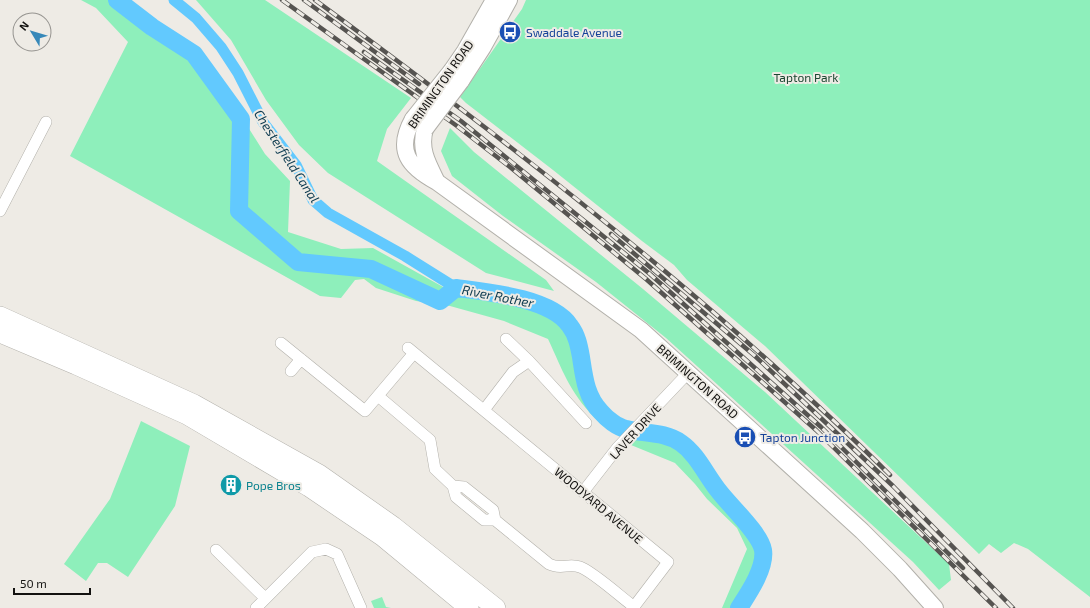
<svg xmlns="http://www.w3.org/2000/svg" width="1090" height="608" font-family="'Exo 2',sans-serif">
  <rect width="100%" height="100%" fill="#eeebe5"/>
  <path fill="#8eefbb" d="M81 0H123L184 47 241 116 265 154 290 181 288 232 341 249 373 248 445 288 509 301 551 315 571 338 577 376 590 408 621 432 619 435C608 431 602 425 594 417 569 391 563 371 548 339L504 321 450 306 416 301 376 288 364 279 355 280 341 298 320 296 70 156 128 42 96 8Z
    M196 0H265L411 98 387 129 377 161 546 280 554 291 486 273 328 173 299 145 266 100 231 40Z
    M526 0H1090V597L1028 549 1014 543 1001 553 989 544 979 554 765 346 687 280 674 265 642 241 553 170 466 103 460 97 522 9Z
    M450 128 474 152 643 289 765 392 949 564 951 580 939 590 913 562 666 338 596 282 503 216 452 176 441 151Z
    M141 421 190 446 175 506 128 577 107 563H98L86 581 64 564 110 499Z
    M636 436 658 438 679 446 719 499 749 535 758 552 751 572 733 608H722L747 549 737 528 707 499 695 484 675 463 631 445Z
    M382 597 386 607 391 608H374L371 601Z"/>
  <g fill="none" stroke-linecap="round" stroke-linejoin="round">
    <path stroke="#62c9fe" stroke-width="11" d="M174 0 196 18 221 47 238 73 263 122 296 165 313 200 328 213 405 256 456 288"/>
    <path stroke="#62c9fe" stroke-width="18" d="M117 0 152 27 194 54 241 119 239 211 298 262 371 269 440 301 456 288C487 292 552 298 570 326 577 335 579 346 581 357 584 377 586 397 601 412 607 419 617 427 626 429 643 434 664 431 681 443 697 454 706 475 718 490 729 505 760 533 763 550 766 568 748 594 739 608"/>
    <g stroke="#b2b0aa" stroke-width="12">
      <path id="minor" d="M0 211 46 122
        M506 339 529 361
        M281 343 365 411 414 353
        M408 348 668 562 633 608
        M291 371 301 359
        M378 396 430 440 435 469 453 486 456 497 484 520H495
        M484 410 513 372 529 361 586 423
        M453 486 464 487 493 510 495 520 549 564C560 570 569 563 580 567 592 571 621 597 633 606
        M583 492 618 447 688 373
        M216 550 265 598
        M256 608 312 552 326 549 337 554 361 608"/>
    </g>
    <g stroke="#b2b0aa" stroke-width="18">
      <path id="secondary" d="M452 70 465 51 494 0
        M461 81 483 47 509 0
        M413 119C395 151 409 167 437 182L641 330 862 531 900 569 935 608
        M425 129C419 149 428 164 437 182"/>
    </g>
    <g stroke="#b2b0aa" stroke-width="20">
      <path id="trunk" d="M0 316 194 404 319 474 393 526 496 608
        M0 333 76 365 187 415 309 487 383 537 469 608"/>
    </g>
    <use href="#minor" stroke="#fff" stroke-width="11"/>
    <use href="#secondary" stroke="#fff" stroke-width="16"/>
    <use href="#trunk" stroke="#fff" stroke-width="19"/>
    <g stroke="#565451" stroke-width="4.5">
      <path id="rail" d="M282 0 457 126 510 167 646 279 816 430 996 608
        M304 0 419 84
        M315 0C453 101 589 205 719 317 777 368 835 420 890 475
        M364 52 461 121 650 274 821 427 963 568
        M611 234 755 356 893 486 1013 608"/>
    </g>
    <use href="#rail" stroke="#eeebe5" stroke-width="3" stroke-dasharray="9" stroke-linecap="butt"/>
    <g stroke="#b2b0aa" stroke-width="18" stroke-linecap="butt">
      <path id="secondary-bridge" d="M413 119 452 70
        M425 129 461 81"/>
    </g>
    <use href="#secondary-bridge" stroke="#fff" stroke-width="16"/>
  </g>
  <defs>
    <g id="bus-disc" transform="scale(1.15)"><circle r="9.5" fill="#1a4fb4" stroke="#eeebe5"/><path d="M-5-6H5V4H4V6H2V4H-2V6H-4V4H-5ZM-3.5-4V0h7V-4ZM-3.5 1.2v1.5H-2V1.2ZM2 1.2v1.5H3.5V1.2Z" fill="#fff"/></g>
    <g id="building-disc" transform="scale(1.15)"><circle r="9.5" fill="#0f9aa8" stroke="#eeebe5"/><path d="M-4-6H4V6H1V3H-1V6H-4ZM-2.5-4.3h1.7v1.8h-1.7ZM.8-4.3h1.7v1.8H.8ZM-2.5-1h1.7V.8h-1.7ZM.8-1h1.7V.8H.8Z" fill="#fff"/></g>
  </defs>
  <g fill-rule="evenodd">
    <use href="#bus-disc" x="510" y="32"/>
    <use href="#bus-disc" x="745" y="437"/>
    <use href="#building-disc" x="231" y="485"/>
  </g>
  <g text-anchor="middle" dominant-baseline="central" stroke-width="4" stroke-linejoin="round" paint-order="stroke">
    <g font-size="12" fill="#164399" stroke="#eeebe5" text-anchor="start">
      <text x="526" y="32">Swaddale Avenue</text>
      <text x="760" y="437">Tapton Junction</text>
    </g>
    <g font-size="12" fill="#1d4732" stroke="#eeebe5">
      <text x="806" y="77">Tapton Park</text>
    </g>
    <g font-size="12" fill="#131210" stroke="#eeebe5">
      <text transform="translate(440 84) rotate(-55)">BRIMINGTON ROAD</text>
      <text transform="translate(698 381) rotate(42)">BRIMINGTON ROAD</text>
      <text transform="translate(635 431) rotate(-48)">LAVER DRIVE</text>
      <text transform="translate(599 505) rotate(40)">WOODYARD AVENUE</text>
    </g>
    <g font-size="12" fill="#0d838f" stroke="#eeebe5" text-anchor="start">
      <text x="246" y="485">Pope Bros</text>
    </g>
    <g font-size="13" font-style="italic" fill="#0c3a4f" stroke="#eeebe5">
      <text transform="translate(287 156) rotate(57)">Chesterfield Canal</text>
      <text transform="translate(498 296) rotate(11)">River Rother</text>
    </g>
  </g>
  <g transform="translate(32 32) rotate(308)"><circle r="19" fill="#eeebe5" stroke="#969490"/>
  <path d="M0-3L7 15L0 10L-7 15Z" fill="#3688b9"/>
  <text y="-6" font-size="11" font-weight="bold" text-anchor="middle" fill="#131210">N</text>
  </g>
  <path d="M14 588v6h76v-6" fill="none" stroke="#131210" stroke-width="2"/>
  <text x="20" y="588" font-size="12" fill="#131210" stroke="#eeebe5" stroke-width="3" paint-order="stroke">50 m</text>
</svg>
